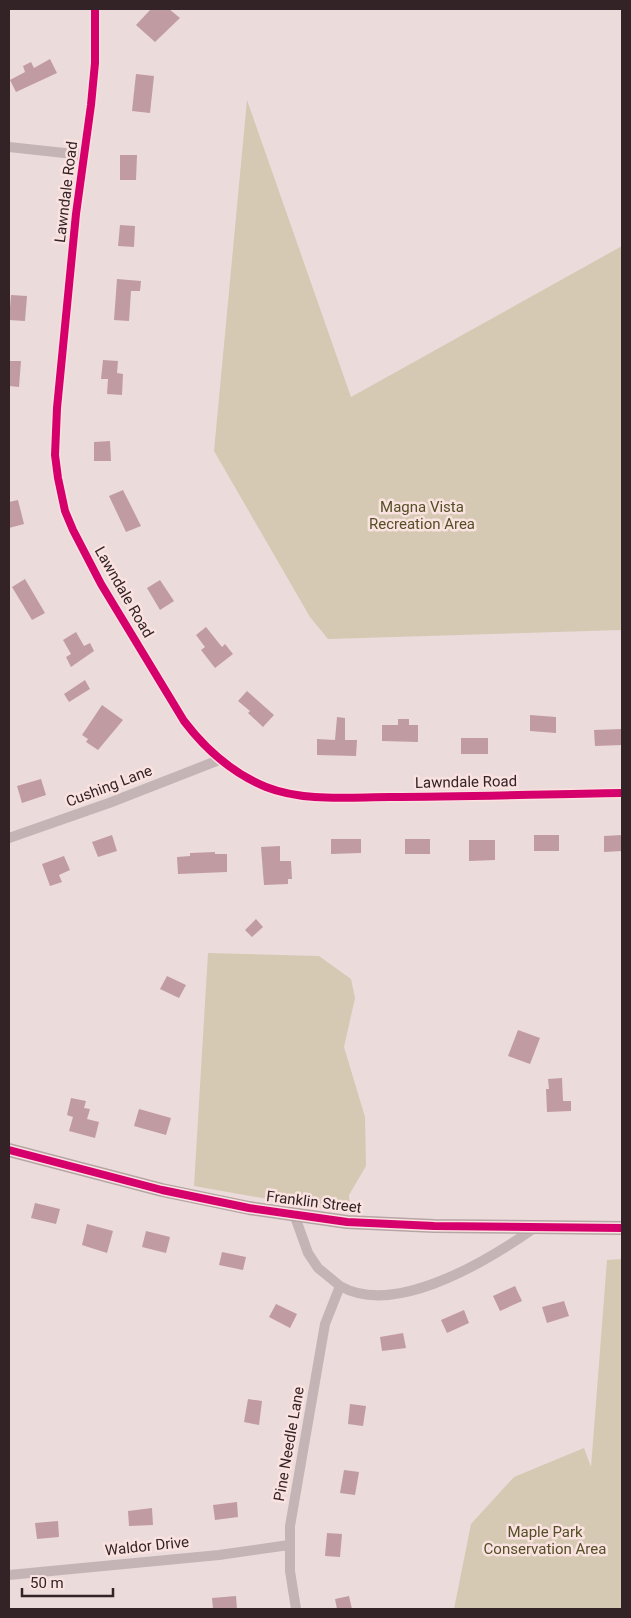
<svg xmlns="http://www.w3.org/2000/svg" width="631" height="1618" font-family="Roboto,sans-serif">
  <rect width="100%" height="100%" fill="#ecdbdb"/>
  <path fill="#d5c9b3" d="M247 100 351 397 622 246V630L328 639 310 617 214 451Z
    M208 953 319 956 351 979 355 998 344 1047 365 1117 366 1166 349 1195 350 1209 319 1208 194 1186Z
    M622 1259V1609H454L471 1524 514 1477 584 1448 591 1467 607 1260Z"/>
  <path fill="#c19ba2" d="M151 9H169L180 18 155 42 136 25Z
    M50 59 57 73 16 92 10 80 25 72 23 66 31 62 34 68Z
    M136 74 154 76 150 113 132 111Z
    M120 155H137L136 180H120Z
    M120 225 135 226 134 247 118 246Z
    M117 279 141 281 140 291H131L129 321 114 320Z
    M11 295 27 296 25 321 9 320Z
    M103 360 118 361 117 373 123 374 122 395 107 394 108 379H101Z
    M9 361H21L19 387 9 386Z
    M110 441 111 461H94V442Z
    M123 490 141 526 126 532 109 496Z
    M18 500 24 524 9 528V502Z
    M25 579 45 613 32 620 12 587Z
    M160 580 174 601 160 610 147 588Z
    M206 627 222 647 225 644 233 654 215 668 201 650 205 647 196 635Z
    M76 632 84 646 90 643 94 651 71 667 66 657 71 654 63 640Z
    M85 680 90 689 69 702 64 694Z
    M247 691 274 715 263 727 248 713 250 711 238 701Z
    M102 705 123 720 98 750 86 742 88 739 82 735Z
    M530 715 556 717V733L530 731Z
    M337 717 345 718V740H357L356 756 317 755V739L335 740Z
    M398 719H409V725H418V742L382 741V725H398Z
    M622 729V745L595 746 594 730Z
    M461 738H488V754H461Z
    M41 779 46 795 22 803 17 786Z
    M112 835 117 851 98 857 92 842Z
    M534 835H559V851H534Z
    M622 835V851L604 852V836Z
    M331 839H361V853L331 854Z
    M405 839H430V854H405Z
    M469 840H495V860L469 861Z
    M280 846V861H291L292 879H288V884L264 885 261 847Z
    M215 852V854H227V872L178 874 177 857 190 856V853Z
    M64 856 70 870 59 875 62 882 50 886 42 864Z
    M256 919 263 927 252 937 245 930Z
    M167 976 186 985 179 998 160 989Z
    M518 1030 540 1038 530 1064 508 1056Z
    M562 1078 563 1101H571V1111L547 1112 546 1089H549L548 1079Z
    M71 1098 86 1101 84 1108 90 1109 87 1119 99 1122 95 1138 69 1131 73 1117 67 1115Z
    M139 1109 171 1118 166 1135 134 1126Z
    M35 1203 60 1209 56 1224 31 1218Z
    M87 1224 113 1231 107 1253 82 1245Z
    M146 1231 170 1237 166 1253 142 1247Z
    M222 1252 246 1257 243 1270 219 1265Z
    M515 1286 522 1301 500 1311 493 1296Z
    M564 1301 569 1316 547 1323 542 1307Z
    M276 1304 297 1314 290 1328 269 1317Z
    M464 1310 469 1323 447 1333 441 1320Z
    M403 1333 406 1348 382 1351 380 1337Z
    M248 1399 262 1401 259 1425 244 1422Z
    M350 1404 366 1406 363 1426 348 1424Z
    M344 1470 359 1472 355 1495 340 1493Z
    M237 1502 238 1517 215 1520 213 1505Z
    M152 1508 153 1525 129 1526 128 1511Z
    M58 1521 59 1537 37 1539 35 1523Z
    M327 1533 342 1534 340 1557 325 1556Z
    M236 1596 237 1609H213L212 1598Z
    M349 1596 352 1609H337L335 1599Z"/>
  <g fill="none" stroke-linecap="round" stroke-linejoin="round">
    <path stroke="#c4b4b5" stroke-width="10" d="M95 9V63L91 105 76 214 57 408 55 455 58 478 65 511 73 530 101 584 184 721C206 750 232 773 266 787 304 802 350 797 390 797 467 797 545 794 622 793
      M9 147 83 155
      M9 838 109 803 219 760
      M294 1214 308 1253 318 1268 340 1286 325 1324 290 1526V1571L296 1609
      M340 1286C396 1318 490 1259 536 1227
      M9 1575 219 1555 289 1545"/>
    <path stroke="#b5a5a5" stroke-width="14" d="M9 1150 162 1190 249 1208 347 1222 434 1226 622 1228"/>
    <g stroke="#fae2e0" stroke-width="11">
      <path id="cycleway" d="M95 9V63L91 105 76 214 57 408 55 455 58 478 65 511 73 530 101 584 184 721C206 750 232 773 266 787 304 802 350 797 390 797 467 797 545 794 622 793
        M9 1150 162 1190 249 1208 347 1222 434 1226 622 1228"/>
    </g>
    <use href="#cycleway" stroke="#d6006c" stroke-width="8"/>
  </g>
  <g text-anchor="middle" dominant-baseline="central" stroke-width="5" stroke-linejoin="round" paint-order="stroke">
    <g font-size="15" fill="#342326" stroke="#fae2e0">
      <text transform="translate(66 192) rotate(-83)">Lawndale Road</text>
      <text transform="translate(124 592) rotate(60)">Lawndale Road</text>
      <text transform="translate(466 782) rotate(-1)">Lawndale Road</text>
      <text transform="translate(109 786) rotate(-21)">Cushing Lane</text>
      <text transform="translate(314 1202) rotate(7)">Franklin Street</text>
      <text transform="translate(289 1444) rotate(-80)">Pine Needle Lane</text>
      <text transform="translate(147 1546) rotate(-6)">Waldor Drive</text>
    </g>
    <g font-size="15" fill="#544f25" stroke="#fae2e0">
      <text x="422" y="507">Magna Vista<tspan x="422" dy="17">Recreation Area</tspan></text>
      <text x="545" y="1532">Maple Park<tspan x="545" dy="17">Conservation Area</tspan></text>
    </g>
  </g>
  <rect width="631" height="1618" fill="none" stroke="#342326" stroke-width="20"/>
  <path d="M22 1588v8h91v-8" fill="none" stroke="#342326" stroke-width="2.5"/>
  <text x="30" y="1588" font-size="15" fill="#342326" stroke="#fae2e0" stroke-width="4" paint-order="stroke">50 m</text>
</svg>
